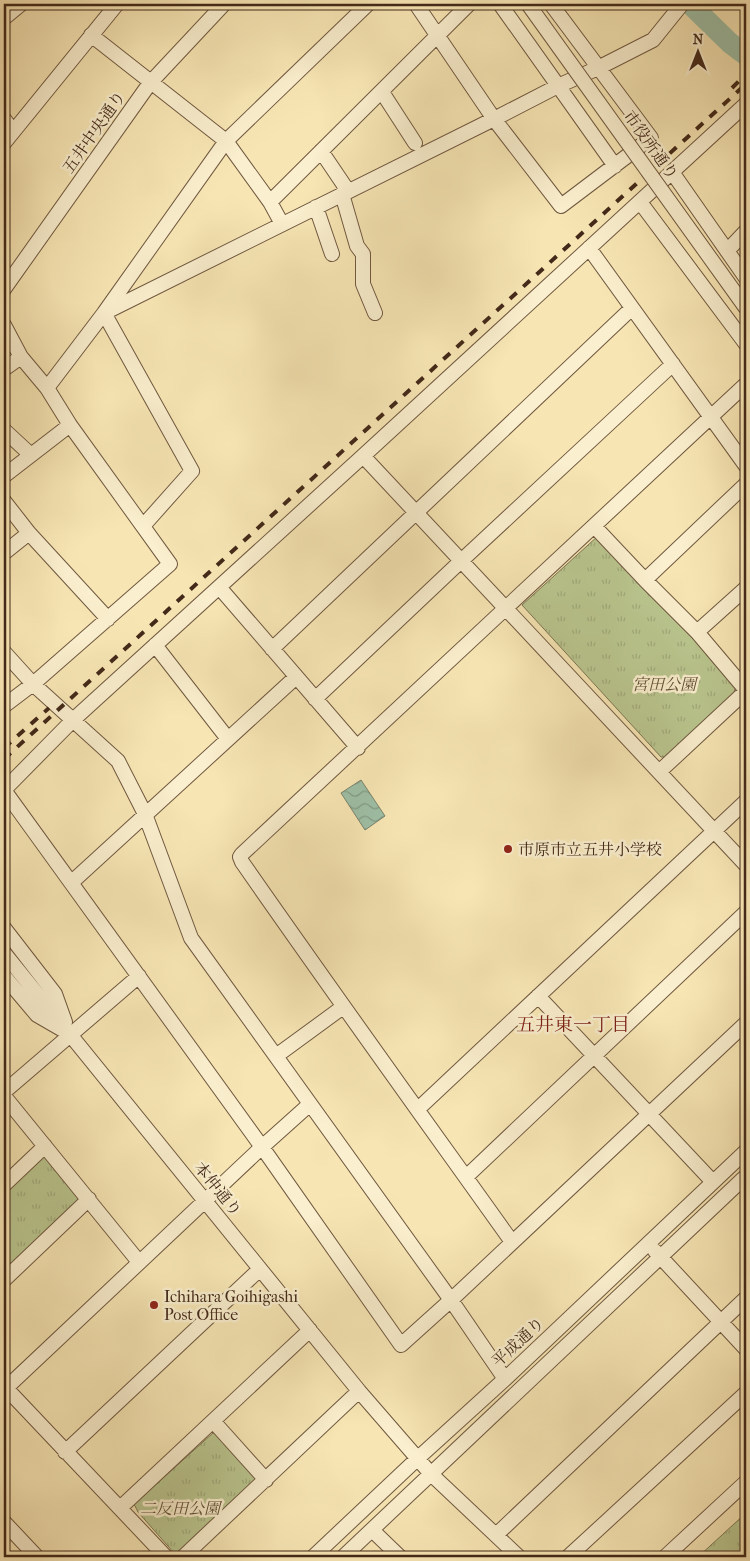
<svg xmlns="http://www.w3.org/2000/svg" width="750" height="1561" font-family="'IM FELL French Canon','Noto Serif JP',serif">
  <defs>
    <pattern id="park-tufts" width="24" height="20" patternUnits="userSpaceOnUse" patternTransform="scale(1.25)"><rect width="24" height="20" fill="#bac68f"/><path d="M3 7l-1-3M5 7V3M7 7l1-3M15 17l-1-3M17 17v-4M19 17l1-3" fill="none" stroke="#a1aa7b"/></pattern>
    <pattern id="water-waves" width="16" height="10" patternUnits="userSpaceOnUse" patternTransform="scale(1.25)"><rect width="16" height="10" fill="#9ec0a7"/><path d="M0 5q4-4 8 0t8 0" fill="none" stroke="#829c87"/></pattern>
  </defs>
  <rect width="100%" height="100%" fill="#f7e6b4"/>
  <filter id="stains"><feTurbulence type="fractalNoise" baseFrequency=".004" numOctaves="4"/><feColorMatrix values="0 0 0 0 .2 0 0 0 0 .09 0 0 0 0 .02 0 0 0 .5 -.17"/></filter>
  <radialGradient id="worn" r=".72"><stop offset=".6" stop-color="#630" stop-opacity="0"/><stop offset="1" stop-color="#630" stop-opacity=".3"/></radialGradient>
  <path fill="url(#park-tufts)" stroke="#7e7854" d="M598 536 736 685 734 693 667 757H661L522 605Z
    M44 1155 80 1198 4 1273V1193Z
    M213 1433H220L258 1476 181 1555 175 1554 138 1512 134 1504Z
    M746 1513V1557H698Z"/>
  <path fill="url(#water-waves)" stroke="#7a846e" d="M361 780 385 816 365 830 341 793Z"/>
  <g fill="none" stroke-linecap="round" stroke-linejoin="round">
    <path stroke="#9ec0a7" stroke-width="21" d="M690 4 730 43 746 55"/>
    <g stroke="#705840" stroke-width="16">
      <path id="minor" d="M416 4 494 119 561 206 651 138 551 4
        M500 4 615 166
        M4 18 21 4
        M91 35 226 141 270 202 282 224
        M382 92 415 143
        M4 119 13 131
        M4 143 117 4
        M321 151 348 191
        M672 172 746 278
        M342 194 357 246 363 254V284L375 313
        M270 202 469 4
        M640 202 746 344
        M316 207 332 254
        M589 248 746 466
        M727 251 746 231
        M4 289 150 83 224 4
        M4 325 21 357 47 388 70 425 170 564 33 684 4 706
        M4 369 21 357
        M47 388 104 313 226 141 368 4
        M4 430 31 455
        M363 456 746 865
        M4 476 70 425
        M4 501 29 533 108 619
        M143 526 192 471 104 313 494 119 558 86 598 68 653 40 682 4
        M594 526 645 580 697 632 746 690
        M4 553 29 533
        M645 580 746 484
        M219 587 358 748
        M697 632 746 588
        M155 645 228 739
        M272 649 632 308
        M4 652 33 684 118 761 145 814 191 938 451 1300 505 1379
        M315 699 461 561 673 364
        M659 772 746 691
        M4 790 262 1147 401 1345 451 1300 746 1023
        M4 790 73 720 363 456 746 104
        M72 882 296 677
        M4 928 55 994 65 1022
        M4 953 359 1391 431 1474 519 1557
        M4 976 37 1015 63 1030
        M538 996 713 1182
        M276 1056 343 1007
        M4 1092 139 976
        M4 1096 139 1262
        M418 1109 746 801
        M466 1177 746 912
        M4 1185 45 1146
        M512 1242C422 1116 331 990 242 862L240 857 242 854 746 384
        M655 1251 746 1349
        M4 1280 89 1199
        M4 1386 166 1557
        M4 1390 262 1147 310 1104
        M213 1421 266 1480
        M65 1452 260 1269
        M120 1508 310 1330
        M4 1522 37 1557
        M372 1530 400 1557
        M496 1535 746 1298
        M4 1556 5 1557
        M183 1557 359 1391
        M313 1557 417 1459 505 1379 746 1151
        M343 1557 746 1176
        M568 1557 746 1393
        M665 1557 746 1482"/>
    </g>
    <use href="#minor" stroke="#faefce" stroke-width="14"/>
    <path stroke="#432919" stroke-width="4" stroke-dasharray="9 9" stroke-linecap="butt" d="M732 88 746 74
      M4 748 49 708
      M4 759 746 84"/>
    <g stroke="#705840" stroke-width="16" stroke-linecap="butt">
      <path id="minor-bridge" d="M528 4 746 308"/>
    </g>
    <use href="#minor-bridge" stroke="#faefce" stroke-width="14"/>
  </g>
  <g fill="#8f2418" stroke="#faefce" stroke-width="2">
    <circle cx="508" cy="849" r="5"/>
    <circle cx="154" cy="1305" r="5"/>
  </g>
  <g text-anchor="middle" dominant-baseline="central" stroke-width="5" stroke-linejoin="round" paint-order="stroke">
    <g font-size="16" fill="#432919" stroke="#faefce">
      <text transform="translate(94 132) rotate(-55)">五井中央通り</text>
      <text transform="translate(651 145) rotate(54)">市役所通り</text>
      <text transform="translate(218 1189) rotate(51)">本仲通り</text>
      <text transform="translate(518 1342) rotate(-43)">平成通り</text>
    </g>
    <g font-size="16" font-style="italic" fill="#615036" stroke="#faefce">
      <text x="664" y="684">宮田公園</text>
      <text x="180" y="1508">二反田公園</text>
    </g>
    <g font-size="16" fill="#432919" stroke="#faefce" text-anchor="start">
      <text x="518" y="849">市原市立五井小学校</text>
      <text x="164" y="1296">Ichihara Goihigashi<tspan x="164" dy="18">Post Office</tspan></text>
    </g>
    <g font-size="19" fill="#7a1f14" stroke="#faefce">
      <text x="573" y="1025">五井東一丁目</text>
    </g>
  </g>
  <rect width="750" height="1561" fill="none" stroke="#f7e6b4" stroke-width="20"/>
  <rect x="5" y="5" width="740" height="1551" fill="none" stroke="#432919" stroke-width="2.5"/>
  <rect x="10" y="10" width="730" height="1541" fill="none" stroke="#432919"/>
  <g transform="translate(698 52)" stroke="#faefce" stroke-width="4" paint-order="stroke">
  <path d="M0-4L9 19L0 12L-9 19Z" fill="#432919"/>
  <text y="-8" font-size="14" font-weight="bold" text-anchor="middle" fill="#432919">N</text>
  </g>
  <rect width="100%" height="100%" filter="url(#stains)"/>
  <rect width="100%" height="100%" fill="url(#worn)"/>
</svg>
